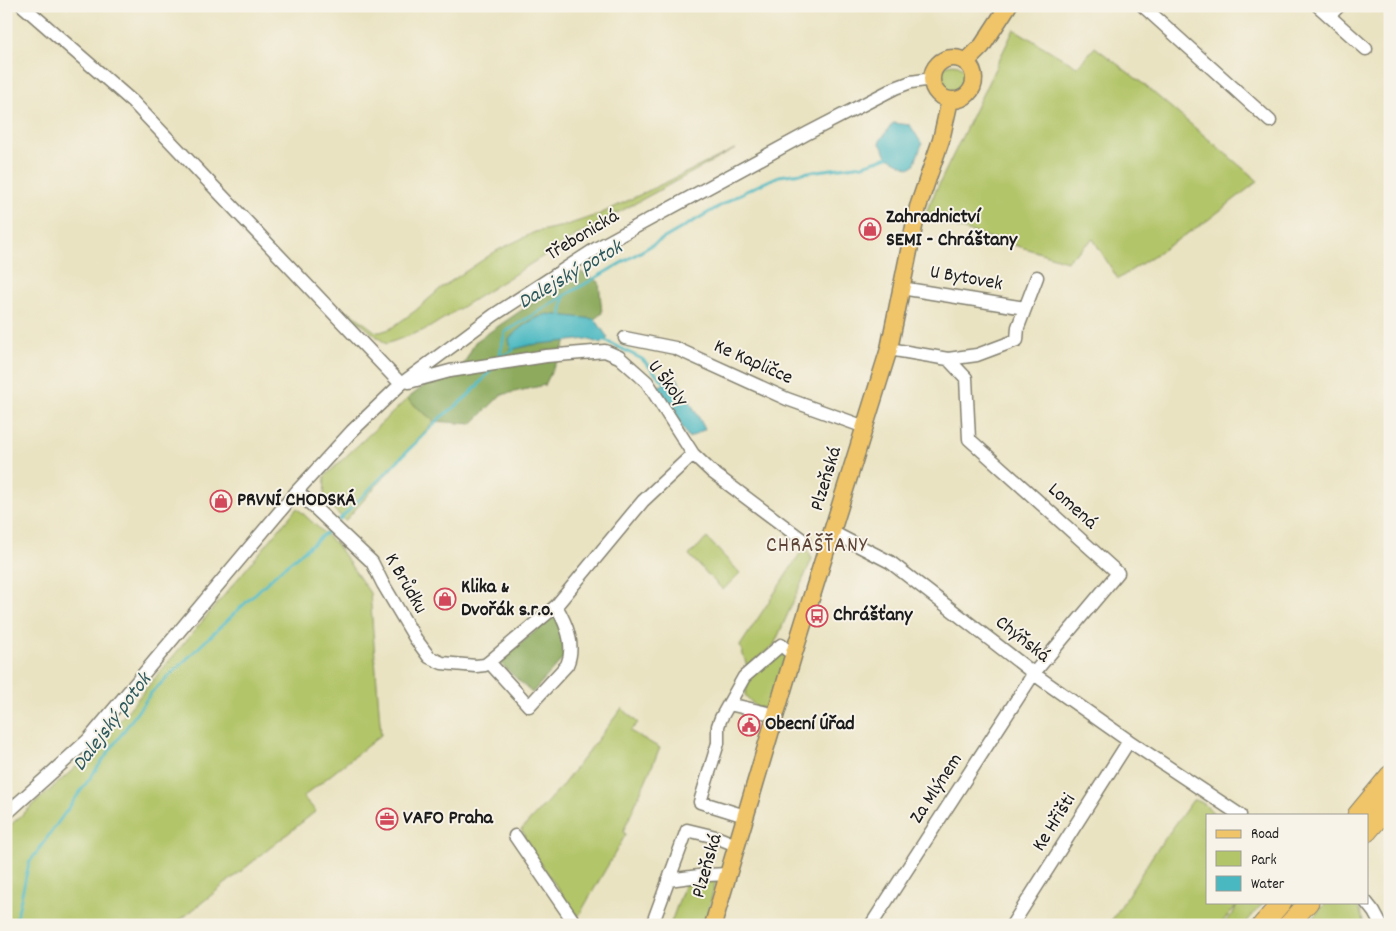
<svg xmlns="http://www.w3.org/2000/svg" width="1396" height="931" font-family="Dekko,sans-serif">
  <rect width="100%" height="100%" fill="#f7f3e8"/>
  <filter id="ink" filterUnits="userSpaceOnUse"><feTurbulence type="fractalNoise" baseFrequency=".02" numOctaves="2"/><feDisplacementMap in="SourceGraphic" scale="10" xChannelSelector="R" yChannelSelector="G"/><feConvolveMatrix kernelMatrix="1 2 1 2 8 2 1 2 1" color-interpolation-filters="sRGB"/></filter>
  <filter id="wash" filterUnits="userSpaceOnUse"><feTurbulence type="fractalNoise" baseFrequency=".0096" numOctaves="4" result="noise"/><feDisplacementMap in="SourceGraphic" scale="20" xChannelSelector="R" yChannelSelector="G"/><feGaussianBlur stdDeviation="1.12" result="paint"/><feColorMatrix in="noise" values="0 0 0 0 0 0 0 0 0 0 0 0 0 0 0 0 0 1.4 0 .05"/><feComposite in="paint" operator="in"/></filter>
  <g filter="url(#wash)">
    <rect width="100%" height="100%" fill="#eae3c2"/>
    <path fill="#b2c569" stroke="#677042" d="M1014 29 1077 67 1095 47 1142 83 1258 181 1208 220 1118 279 1093 239 1067 261 925 218 929 205Z
      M939 78a14 14 0 1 1 28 0a14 14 0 1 1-28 0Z
      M735 149 577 235 427 329 386 344 348 313 350 312 376 332H380L390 329 415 311 441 288 496 251 535 232 564 226 600 214Z
      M407 399 434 421 345 521 324 499 325 476Z
      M297 508 336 544 370 593 381 735 303 797 316 811 174 925H6V829L94 751Z
      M707 538 740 573 723 590 689 555Z
      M805 546 812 559 774 645 747 666 740 646Z
      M774 653 787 655 770 710 755 706 745 695 750 677Z
      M622 708 638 723 630 731 660 748 623 832 626 834 578 917 524 840 525 835 521 830 561 787Z
      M1193 800C1202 800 1209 808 1215 815H1207V902H1264L1244 925H1222L1233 914 1237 905 1220 925H1109L1153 855Z
      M695 878 716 880 705 925H670L685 884Z
      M1327 902H1352L1360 911 1364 925H1306Z"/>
    <path fill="#8daa5d" stroke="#54633c" d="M579 271 599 282 602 313 566 342 545 385 501 395 472 424 434 421 407 399 424 386 459 374 475 342Z
      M556 614 566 655 532 693 499 662Z"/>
    <path fill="#49b8c1" stroke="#326a6e" d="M893 123 910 125 922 144 914 165 909 168 888 157 879 142Z
      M547 314 595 319 608 338 601 344 587 339 531 345 511 350 509 339C519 327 532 319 547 314Z
      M677 378 705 429 689 438 657 387Z"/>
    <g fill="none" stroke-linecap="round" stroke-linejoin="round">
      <path stroke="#49b8c1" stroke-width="3" d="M561 317 564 296
        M602 339 642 359 666 384
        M501 357 513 350
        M499 359 505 332 564 296 744 192 779 176 863 165 888 157
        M339 520 441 417C461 404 478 387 492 368
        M15 925 29 863 151 693 279 571 327 532"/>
    </g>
  </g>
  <g filter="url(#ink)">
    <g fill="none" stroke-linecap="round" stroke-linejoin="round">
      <g stroke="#83806f" stroke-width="15">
        <path id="minor" d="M23 6 133 102 401 384
          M1143 6 1270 121
          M1318 6 1366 49
          M1329 16 1339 6
          M901 288 1025 308
          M625 338 675 348 787 399 865 427
          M889 349 948 359 977 355 1017 340 1018 327 1037 277
          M409 382 450 371 546 356 605 351 619 357 647 382 693 454 712 472 804 541
          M297 491 372 562 383 584 415 638 429 657 442 663 476 666 485 665 489 662 556 606 643 501 693 454
          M832 532 890 562 1041 679 1129 741 1240 815
          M489 662 529 706 567 665C576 645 566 623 556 606
          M729 704 776 715
          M6 814 88 740 297 491 352 431 401 384 494 315 597 248 808 133 895 88 911 82 932 79
          M745 816 700 802 718 743V726L721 718 744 677 781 645 787 650 794 653
          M515 836 576 925
          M668 880 707 875 728 874
          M1366 902 1374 912 1381 925
          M652 925 687 830 716 837 736 845
          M871 925 1034 673 1118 573 969 439 966 378 948 359
          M1012 925 1129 741"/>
      </g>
      <g stroke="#83806f" stroke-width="19">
        <path id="major" d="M932 79a21 21 0 1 1 42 0a21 21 0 1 1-42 0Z
          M966 62 982 46 1008 6
          M713 925 794 653 889 349 918 207 941 140 950 100"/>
      </g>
      <g stroke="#83806f" stroke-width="21">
        <path id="highway" d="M1357 815 1390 775
          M1367 832 1390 805
          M1262 925 1282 902
          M1288 925 1309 902"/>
      </g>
      <use href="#minor" stroke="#fff" stroke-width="12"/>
      <use href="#major" stroke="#f0c469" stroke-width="16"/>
      <use href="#highway" stroke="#f0c469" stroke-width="19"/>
    </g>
  </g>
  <defs>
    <g id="shop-ring" transform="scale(1.125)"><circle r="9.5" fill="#f7f3e8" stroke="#d1495b" stroke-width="1.5"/><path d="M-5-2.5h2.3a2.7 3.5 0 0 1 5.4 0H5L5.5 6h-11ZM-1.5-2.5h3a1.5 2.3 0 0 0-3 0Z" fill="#d1495b"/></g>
    <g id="bus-ring" transform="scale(1.125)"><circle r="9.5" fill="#f7f3e8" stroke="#d1495b" stroke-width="1.5"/><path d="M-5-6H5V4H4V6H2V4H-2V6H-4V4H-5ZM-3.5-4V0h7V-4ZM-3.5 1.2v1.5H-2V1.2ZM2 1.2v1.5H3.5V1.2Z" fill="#d1495b"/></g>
    <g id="civic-ring" transform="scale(1.125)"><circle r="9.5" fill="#f7f3e8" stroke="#d1495b" stroke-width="1.5"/><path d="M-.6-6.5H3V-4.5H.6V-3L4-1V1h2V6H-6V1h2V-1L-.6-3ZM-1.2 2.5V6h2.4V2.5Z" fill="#d1495b"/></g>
    <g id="office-ring" transform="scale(1.125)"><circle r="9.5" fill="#f7f3e8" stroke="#d1495b" stroke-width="1.5"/><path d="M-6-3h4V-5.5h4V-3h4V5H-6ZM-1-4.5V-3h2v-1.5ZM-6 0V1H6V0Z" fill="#d1495b"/></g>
  </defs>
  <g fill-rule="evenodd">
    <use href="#shop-ring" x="870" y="229"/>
    <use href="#shop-ring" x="221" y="501"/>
    <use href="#shop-ring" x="445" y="599"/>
    <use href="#bus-ring" x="817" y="616"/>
    <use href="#civic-ring" x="749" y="725"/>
    <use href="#office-ring" x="387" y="819"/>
  </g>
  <g text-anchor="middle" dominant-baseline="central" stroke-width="4" stroke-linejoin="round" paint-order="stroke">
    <g font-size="20" font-weight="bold" fill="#1c1c1c" stroke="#f7f3e8" text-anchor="start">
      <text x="886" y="218">Zahradnictví<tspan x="886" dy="23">SEMI - Chráštany</tspan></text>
      <text x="237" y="501">PRVNÍ CHODSKÁ</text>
      <text x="461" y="588">Klika &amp;<tspan x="461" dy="23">Dvořák s.r.o.</tspan></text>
      <text x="833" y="616">Chrášťany</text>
      <text x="765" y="725">Obecní Úřad</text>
      <text x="403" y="819">VAFO Praha</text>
    </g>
    <g font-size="20" fill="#1c1c1c" stroke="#f7f3e8">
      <text transform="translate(583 236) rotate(-31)">Třebonická</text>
      <text transform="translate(966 279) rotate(10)">U Bytovek</text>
      <text transform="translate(753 363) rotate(24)">Ke Kapličce</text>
      <text transform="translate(667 384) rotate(53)">U Školy</text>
      <text transform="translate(827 479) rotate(-73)">Plzeňská</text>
      <text transform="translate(1072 507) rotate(42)">Lomená</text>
      <text transform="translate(405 584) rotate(60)">K Brůdku</text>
      <text transform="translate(1022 640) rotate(38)">Chýňská</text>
      <text transform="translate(937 789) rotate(-57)">Za Mlýnem</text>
      <text transform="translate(1055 823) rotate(-58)">Ke Hřišti</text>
      <text transform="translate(708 866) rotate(-74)">Plzeňská</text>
    </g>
    <g font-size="21" font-style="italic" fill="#2e5a5e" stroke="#f7f3e8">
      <text transform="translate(571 276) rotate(-30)">Dalejský potok</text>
      <text transform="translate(113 723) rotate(-53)">Dalejský potok</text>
    </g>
    <g font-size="22" letter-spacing="1" fill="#5e4538" stroke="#f7f3e8">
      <text x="817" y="546">CHRÁŠŤANY</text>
    </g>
  </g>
  <rect width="1396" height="931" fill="none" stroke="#f7f3e8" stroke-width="25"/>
  <rect x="1206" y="814" width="162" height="90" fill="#f7f3e8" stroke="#9f9d96"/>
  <rect x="1216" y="830" width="25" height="8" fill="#f0c469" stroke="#9f9d96"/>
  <text x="1251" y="838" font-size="15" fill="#1c1c1c">Road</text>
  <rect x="1216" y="851" width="25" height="15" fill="#b2c569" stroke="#9f9d96"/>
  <text x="1251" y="864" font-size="15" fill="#1c1c1c">Park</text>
  <rect x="1216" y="876" width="25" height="15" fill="#49b8c1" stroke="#9f9d96"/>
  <text x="1251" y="888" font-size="15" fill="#1c1c1c">Water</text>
</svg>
